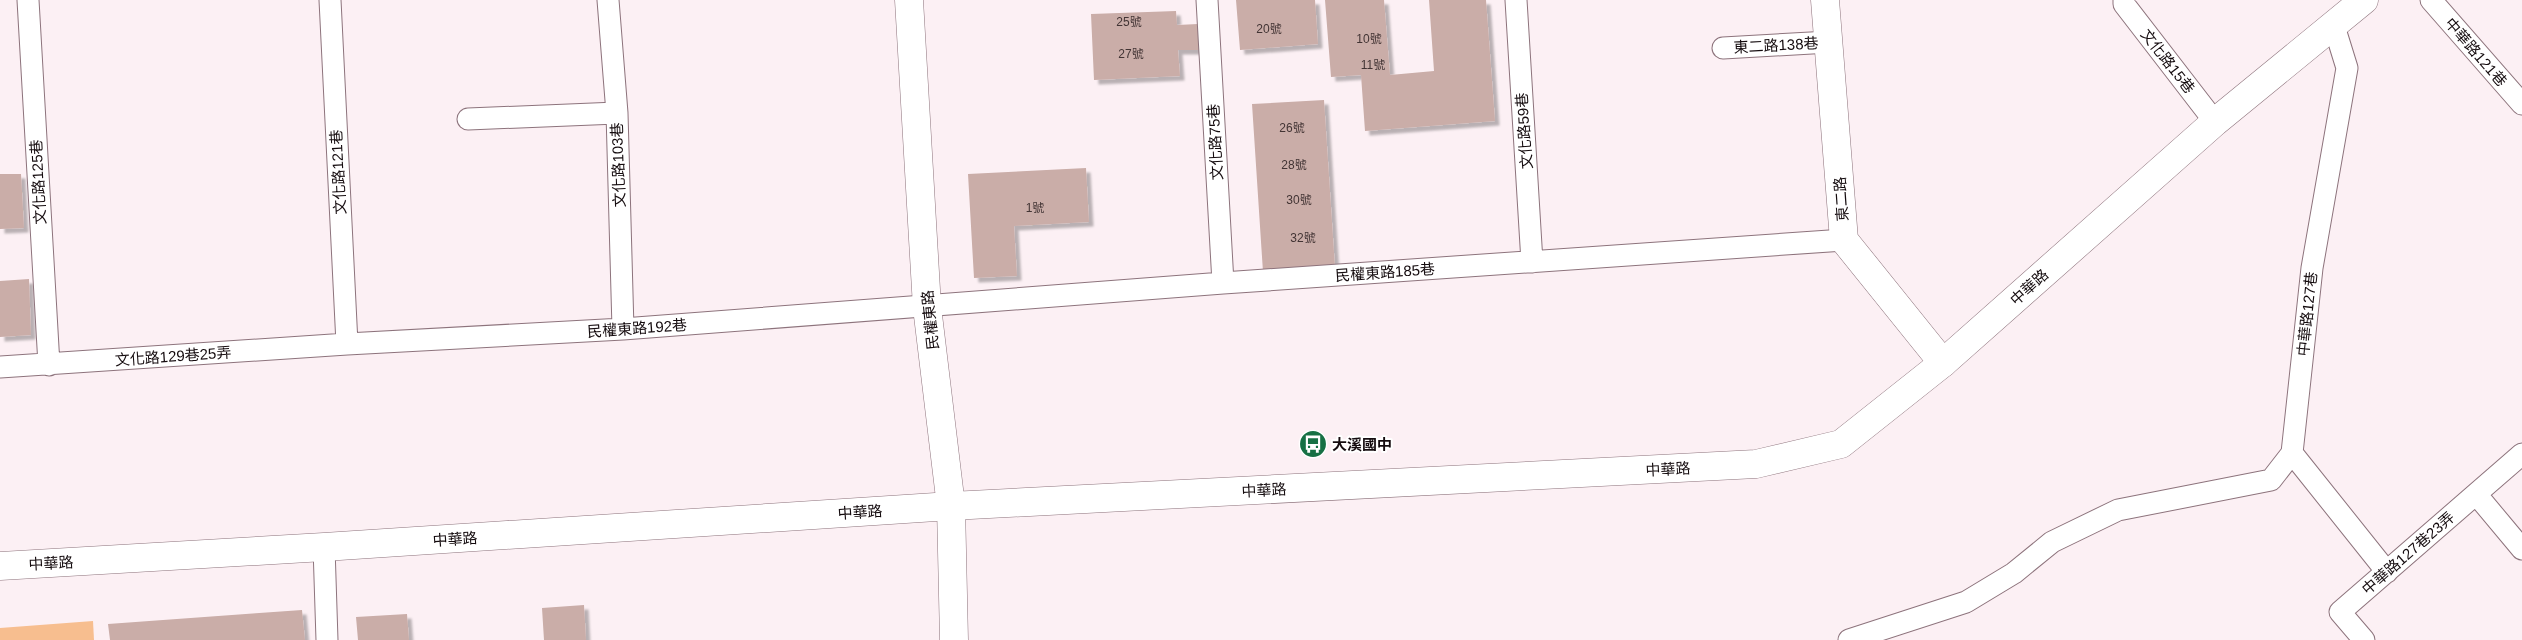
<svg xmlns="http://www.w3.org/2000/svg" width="2522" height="640" font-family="Arial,'Noto Sans TC',sans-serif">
  <defs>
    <filter id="shadow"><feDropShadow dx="4.5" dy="4.5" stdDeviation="1" flood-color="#0004"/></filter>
  </defs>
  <rect width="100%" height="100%" fill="#fcf0f4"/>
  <path fill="#f7be8f" d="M93 621 94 640H0V628Z"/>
  <path fill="#caada8" filter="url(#shadow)" d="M1236 0H1315L1318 44 1240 50Z
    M1325 0H1384L1390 75 1434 71 1429 0H1486L1495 121 1365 131 1361 75 1331 77Z
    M1176 11 1177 25 1198 24 1199 50H1178L1180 76 1094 80 1091 14Z
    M1324 100 1335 268 1263 272 1252 104Z
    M1086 168 1089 222 1014 226 1017 276 974 278 968 174Z
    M0 174H21L24 228 0 229Z
    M29 279 31 335 0 337V281Z
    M584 605 586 640H544L542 608Z
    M302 610 305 640H110L108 624Z
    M407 614 409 640H358L356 617Z"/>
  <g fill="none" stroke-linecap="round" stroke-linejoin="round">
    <g stroke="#8d737c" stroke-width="23">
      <path id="lane" d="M28 0 49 365
        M330 0 347 344
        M608 0 617 113 623 329
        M1207 0 1223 283
        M1516 0 1532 262
        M2124 0V4L2215 122
        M2431 0 2522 104
        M2334 26 2347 68 2312 268 2292 453 2387 572
        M1723 48 1829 42
        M468 119 617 113
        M0 367 347 344 623 329 1223 283 1844 240
        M2476 494 2522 549
        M324 547 327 640
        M1849 640 1966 602 2014 573 2052 542 2118 510 2271 480 2292 453
        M2364 640 2340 612 2522 454"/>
    </g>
    <g stroke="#8d737c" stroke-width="29">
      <path id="street" d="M909 0 927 307 951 506 954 640
        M1825 0 1844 240 1943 363"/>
    </g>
    <g stroke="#8d737c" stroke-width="29">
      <path id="secondary" d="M0 566 324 547 951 506 1756 464 1841 444 1943 363 2215 122 2364 0"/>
    </g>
    <use href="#lane" stroke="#fff" stroke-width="21"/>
    <use href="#street" stroke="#fff" stroke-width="28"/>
    <use href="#secondary" stroke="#fff" stroke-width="28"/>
  </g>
  <defs>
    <g id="bus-disc" transform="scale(1.4375)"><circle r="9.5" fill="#167044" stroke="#fff"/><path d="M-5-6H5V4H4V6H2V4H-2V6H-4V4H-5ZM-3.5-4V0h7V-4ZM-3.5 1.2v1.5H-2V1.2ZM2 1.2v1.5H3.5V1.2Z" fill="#fff"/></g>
  </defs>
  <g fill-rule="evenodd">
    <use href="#bus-disc" x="1313" y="444"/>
  </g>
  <g text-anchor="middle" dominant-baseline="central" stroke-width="4" stroke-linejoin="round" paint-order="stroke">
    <g font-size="12" fill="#423434">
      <text x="1129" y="22">25號</text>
      <text x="1269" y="29">20號</text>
      <text x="1369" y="39">10號</text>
      <text x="1131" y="54">27號</text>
      <text x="1373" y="65">11號</text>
      <text x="1292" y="128">26號</text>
      <text x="1294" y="165">28號</text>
      <text x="1299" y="200">30號</text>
      <text x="1035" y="208">1號</text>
      <text x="1303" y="238">32號</text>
    </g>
    <g font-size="15" fill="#140b0e" stroke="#fff">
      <text transform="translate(1776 45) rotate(-3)">東二路138巷</text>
      <text transform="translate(2476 52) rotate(49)">中華路121巷</text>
      <text transform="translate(2168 61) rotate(52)">文化路15巷</text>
      <text transform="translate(1524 131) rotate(-94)">文化路59巷</text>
      <text transform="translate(1215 142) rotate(-93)">文化路75巷</text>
      <text transform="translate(618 165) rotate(-92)">文化路103巷</text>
      <text transform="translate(338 172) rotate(-93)">文化路121巷</text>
      <text transform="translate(38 182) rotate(-93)">文化路125巷</text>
      <text transform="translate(1841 199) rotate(-94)">東二路</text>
      <text transform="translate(1385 272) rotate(-4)">民權東路185巷</text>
      <text transform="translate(2029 287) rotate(-42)">中華路</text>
      <text transform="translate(2307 314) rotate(-84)">中華路127巷</text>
      <text transform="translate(930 320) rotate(-96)">民權東路</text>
      <text transform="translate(637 328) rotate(-4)">民權東路192巷</text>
      <text transform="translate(173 356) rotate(-4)">文化路129巷25弄</text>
      <text transform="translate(1668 469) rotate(-3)">中華路</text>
      <text transform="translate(1264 490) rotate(-3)">中華路</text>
      <text transform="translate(860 512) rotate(-4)">中華路</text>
      <text transform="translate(455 539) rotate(-4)">中華路</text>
      <text transform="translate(2408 553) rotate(-41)">中華路127巷23弄</text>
      <text transform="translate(51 563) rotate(-3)">中華路</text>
    </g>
    <g font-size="15" font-weight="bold" fill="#140b0e" stroke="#fff" text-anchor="start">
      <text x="1332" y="444">大溪國中</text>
    </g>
  </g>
</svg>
